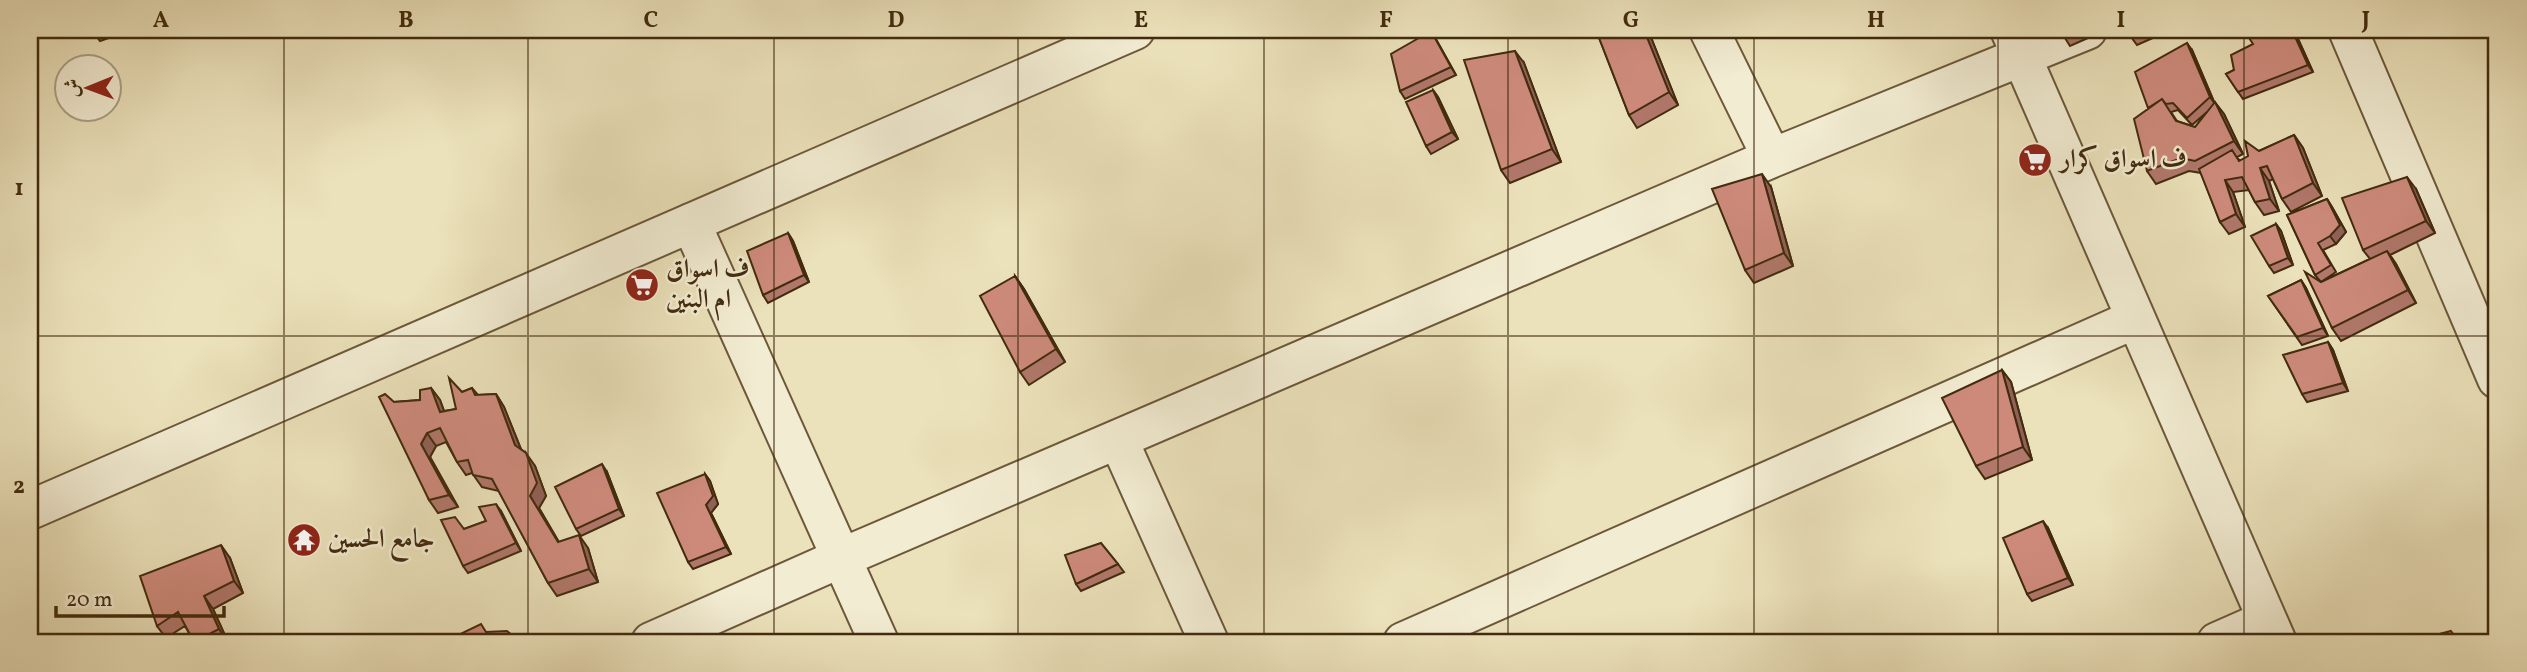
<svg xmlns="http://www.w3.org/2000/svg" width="2527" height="672" font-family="Vollkorn,Amiri,serif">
  <rect width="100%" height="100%" fill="#ebe1ba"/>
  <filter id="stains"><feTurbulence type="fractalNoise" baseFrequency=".00286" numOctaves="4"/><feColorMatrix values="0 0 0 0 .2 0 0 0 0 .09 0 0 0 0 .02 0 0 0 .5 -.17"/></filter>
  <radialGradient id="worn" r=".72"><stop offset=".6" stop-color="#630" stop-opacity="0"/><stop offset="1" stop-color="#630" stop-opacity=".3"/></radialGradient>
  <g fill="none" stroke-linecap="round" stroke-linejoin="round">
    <g stroke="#6c5839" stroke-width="42">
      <path id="minor" d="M1709 30 1772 158
        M2010 30 2277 642
        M2348 30 2497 379
        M691 223 879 642
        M1118 439 1209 642
        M651 642 841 558 1772 158 2087 30
        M1403 642 2135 319
        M2217 642 2267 620"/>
    </g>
    <g stroke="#6c5839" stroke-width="42">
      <path id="tertiary" d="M30 510 1135 30"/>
    </g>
    <use href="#minor" stroke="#f2ecd2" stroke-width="38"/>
    <use href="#tertiary" stroke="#f2ecd2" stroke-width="38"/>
  </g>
  <path fill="#b0776a" stroke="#422b0e" stroke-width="2" fill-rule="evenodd" d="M30 30H64L30 41Z
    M92 30H119L120 34 100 41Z
    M1596 30H1648L1678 105 1637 128 1629 115Z
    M2060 30H2106L2070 46Z
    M2126 30H2171L2137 45Z
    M2294 30 2313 72 2243 99 2226 74 2234 70 2253 44 2254 33Z
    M1431 31 1456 75 1405 99 1400 91Z
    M2192 50 2214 102 2224 114 2243 154 2237 157 2240 161 2259 151 2294 135 2303 148 2322 196 2291 212 2282 199 2273 179 2269 181 2279 211 2264 215 2255 202 2249 190 2233 192 2245 227 2229 234 2220 222 2201 173 2189 171 2156 184 2147 171 2149 108ZM2178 110 2192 125 2207 112 2195 127 2177 121 2171 112Z
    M1524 63 1561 162 1510 183 1501 170Z
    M1433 90 1438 97 1458 139 1431 154 1426 146Z
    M1771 187 1793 266 1754 283 1745 270Z
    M2416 189 2435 233 2390 255 2396 264 2416 303 2341 341 2332 328 2320 281 2315 275 2287 215 2327 199 2332 207 2346 232 2336 244 2323 250 2336 272 2321 282 2370 259 2363 250Z
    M2276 224 2281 231 2293 265 2274 273 2269 266Z
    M788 233 793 241 809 282 768 303 763 295Z
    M1015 276 1024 289 1065 362 1029 385 1020 372Z
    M2301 280 2306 288 2328 336 2302 345 2268 296Z
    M2328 342 2333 350 2348 391 2307 402 2302 394Z
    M2002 370 2011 382 2032 460 1985 479 1976 466Z
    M431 388 440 400 444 411 456 409 462 392 472 388 478 395 496 394 504 407 521 449 535 466 546 496 539 508 559 542 588 548 598 582 557 596 548 583 499 491 482 487 472 473 466 475 457 462 446 442 436 446 430 457 458 507 438 513 429 500 394 402 420 400Z
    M607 472 624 516 581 536 576 529Z
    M705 474 710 481 718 504 711 513 731 554 693 569 688 562Z
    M501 511 521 551 468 573 463 566 464 529 486 521Z
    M2048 528 2073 585 2032 601 2027 594Z
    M230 558 243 593 213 609 228 642H194L185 626 166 638 157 626Z
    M1118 564 1124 572 1081 591 1076 584Z"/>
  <path fill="#906156" stroke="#422b0e" stroke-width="2" d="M1644 30H1648L1678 105 1669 92Z
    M2292 30H2294L2313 72 2308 65Z
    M1431 31 1436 39 1456 75 1451 67Z
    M2187 43 2192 50 2215 104 2210 97Z
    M1515 51 1524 63 1561 162 1552 149Z
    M1433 90 1438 97 1458 139 1452 132Z
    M2215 102 2224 114 2243 154 2234 141Z
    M2294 135 2303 148 2322 196 2313 183Z
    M2260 168 2269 181 2279 211 2270 199Z
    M1762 174 1771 187 1793 266 1784 253Z
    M2407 177 2416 189 2435 233 2426 221Z
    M2225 180 2233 192 2245 227 2236 214Z
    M2327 199 2332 207 2346 232 2336 244 2330 236Z
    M2276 224 2281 231 2293 265 2288 258Z
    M788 233 793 241 809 282 804 275Z
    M2387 251 2396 264 2416 303 2408 290Z
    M1015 276 1024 289 1065 362 1056 349Z
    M2301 280 2306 288 2328 336 2323 328Z
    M2328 342 2333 350 2348 391 2343 383Z
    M2002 370 2011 382 2032 460 2023 447Z
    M431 388 440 400 449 425 440 412Z
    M496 394 504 407 524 457 515 445Z
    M427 433 436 446 430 457 458 507 449 495 421 444Z
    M526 453 535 466 546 496 539 508 566 555 530 496Z
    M602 464 607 472 624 516 619 509Z
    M705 474 710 481 718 504 711 513 731 554 726 547 706 505Z
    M496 504 501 511 521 551 516 543Z
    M2043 521 2048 528 2073 585 2068 578Z
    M579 535 588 548 598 582 589 569Z
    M221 545 230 558 243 593 234 581Z
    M204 596 213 609 228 642 219 629Z"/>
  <path fill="#cd8a7b" stroke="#422b0e" stroke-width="2" d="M1596 30H1644L1669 92 1629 115Z
    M2060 30H2069L2061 33Z
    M2244 30H2248L2254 33 2257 30H2292L2308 65 2238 92 2226 74 2234 70 2231 55 2253 44Z
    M1431 31 1451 67 1400 91 1391 54Z
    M2187 43 2210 97 2187 118 2173 103 2166 104 2162 99 2148 108 2135 72Z
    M1515 51 1552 149 1501 170 1464 60Z
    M1433 90 1452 132 1426 146 1406 102Z
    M2162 99 2176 121 2195 127 2215 102 2234 141 2195 161 2181 158 2147 171 2134 119Z
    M2294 135 2313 183 2282 199 2267 166 2260 168 2270 199 2255 202 2242 177 2225 180 2236 214 2220 222 2199 169 2232 150 2239 161 2248 156 2245 141 2259 151Z
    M1762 174 1784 253 1745 270 1712 189Z
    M2407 177 2426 221 2363 250 2342 198Z
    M2327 199 2340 225 2330 236 2318 243 2331 265 2315 275 2287 215Z
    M2276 224 2288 258 2269 266 2251 236Z
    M788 233 804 275 763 295 747 251Z
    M2387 251 2408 290 2332 328 2305 272 2321 282Z
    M1015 276 1056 349 1020 372 980 296Z
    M2301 280 2323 328 2297 337 2268 296Z
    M2328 342 2343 383 2302 394 2283 355Z
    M2002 370 2023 447 1976 466 1942 398Z
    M449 378 462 392 472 388 475 395 496 394 515 445 526 453 537 483 530 496 558 542 579 535 589 569 548 583 492 479 473 475 468 460 457 462 440 428 427 433 421 444 449 495 429 500 379 397 385 394 394 402 420 400V390L431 388 440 412 456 409Z
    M602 464 619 509 576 529 555 487Z
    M705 474 713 496 706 505 726 547 688 562 657 493Z
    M496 504 516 543 463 566 441 520 455 517 464 529 486 521 479 507Z
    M2043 521 2068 578 2027 594 2003 538Z
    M1101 543 1118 564 1076 584 1065 555Z
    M221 545 234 581 204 596 219 629 194 642 178 612 157 626 140 576Z
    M481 624 486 632 507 631 520 642H453L452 638Z
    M2451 631 2459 642H2409Z"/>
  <path fill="none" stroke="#422b0e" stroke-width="2" stroke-opacity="0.55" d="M284 30V642M528 30V642M774 30V642M1018 30V642M1264 30V642M1508 30V642M1754 30V642M1998 30V642M2244 30V642M30 336H2497"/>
  <defs>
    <g id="supermarket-disc" transform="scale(1.75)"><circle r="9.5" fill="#8f2418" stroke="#f2ecd2"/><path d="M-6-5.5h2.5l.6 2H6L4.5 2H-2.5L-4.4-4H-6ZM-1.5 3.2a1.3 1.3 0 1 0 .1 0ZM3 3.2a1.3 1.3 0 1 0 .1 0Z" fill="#fff"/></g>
    <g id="temple-disc" transform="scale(1.75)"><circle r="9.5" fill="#8f2418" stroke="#f2ecd2"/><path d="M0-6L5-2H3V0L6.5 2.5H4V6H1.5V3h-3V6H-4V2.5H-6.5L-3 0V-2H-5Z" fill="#fff"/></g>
  </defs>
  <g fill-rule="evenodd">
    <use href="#supermarket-disc" x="2035" y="160"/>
    <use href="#supermarket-disc" x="642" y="285"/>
    <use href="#temple-disc" x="304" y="540"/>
  </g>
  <g text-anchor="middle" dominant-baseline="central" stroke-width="5" stroke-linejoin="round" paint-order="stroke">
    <g font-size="26" font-weight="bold" fill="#422b0e" stroke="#f2ecd2" text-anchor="start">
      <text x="2060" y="160">ف اسواق كرار</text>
      <text x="666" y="270">ف اسواق<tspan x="666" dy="30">ام البنين</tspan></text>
      <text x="328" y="540">جامع الحسين</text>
    </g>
  </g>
  <rect width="2527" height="672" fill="none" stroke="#ebe1ba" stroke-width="77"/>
  <g transform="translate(88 88) rotate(269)"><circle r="33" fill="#f2ecd2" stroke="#ac9f84" stroke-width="2"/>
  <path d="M0-5L12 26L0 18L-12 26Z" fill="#8f2418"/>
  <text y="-10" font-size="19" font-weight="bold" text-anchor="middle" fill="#422b0e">ش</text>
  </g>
  <path d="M56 606v10h168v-10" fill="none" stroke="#422b0e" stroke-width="3.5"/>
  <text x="66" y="606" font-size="21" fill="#422b0e" stroke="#f2ecd2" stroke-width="5" paint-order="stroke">20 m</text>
  <rect x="38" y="38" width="2450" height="596" fill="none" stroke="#422b0e" stroke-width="2.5"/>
  <g font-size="23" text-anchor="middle" font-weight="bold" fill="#422b0e">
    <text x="161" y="27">A</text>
    <text x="406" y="27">B</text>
    <text x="651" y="27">C</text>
    <text x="896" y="27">D</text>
    <text x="1141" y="27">E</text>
    <text x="1386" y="27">F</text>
    <text x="1631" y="27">G</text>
    <text x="1876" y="27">H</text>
    <text x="2121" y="27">I</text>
    <text x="2366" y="27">J</text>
    <text x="19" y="195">1</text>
    <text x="19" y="493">2</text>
  </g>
  <rect width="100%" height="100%" filter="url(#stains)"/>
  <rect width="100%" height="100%" fill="url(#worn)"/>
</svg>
